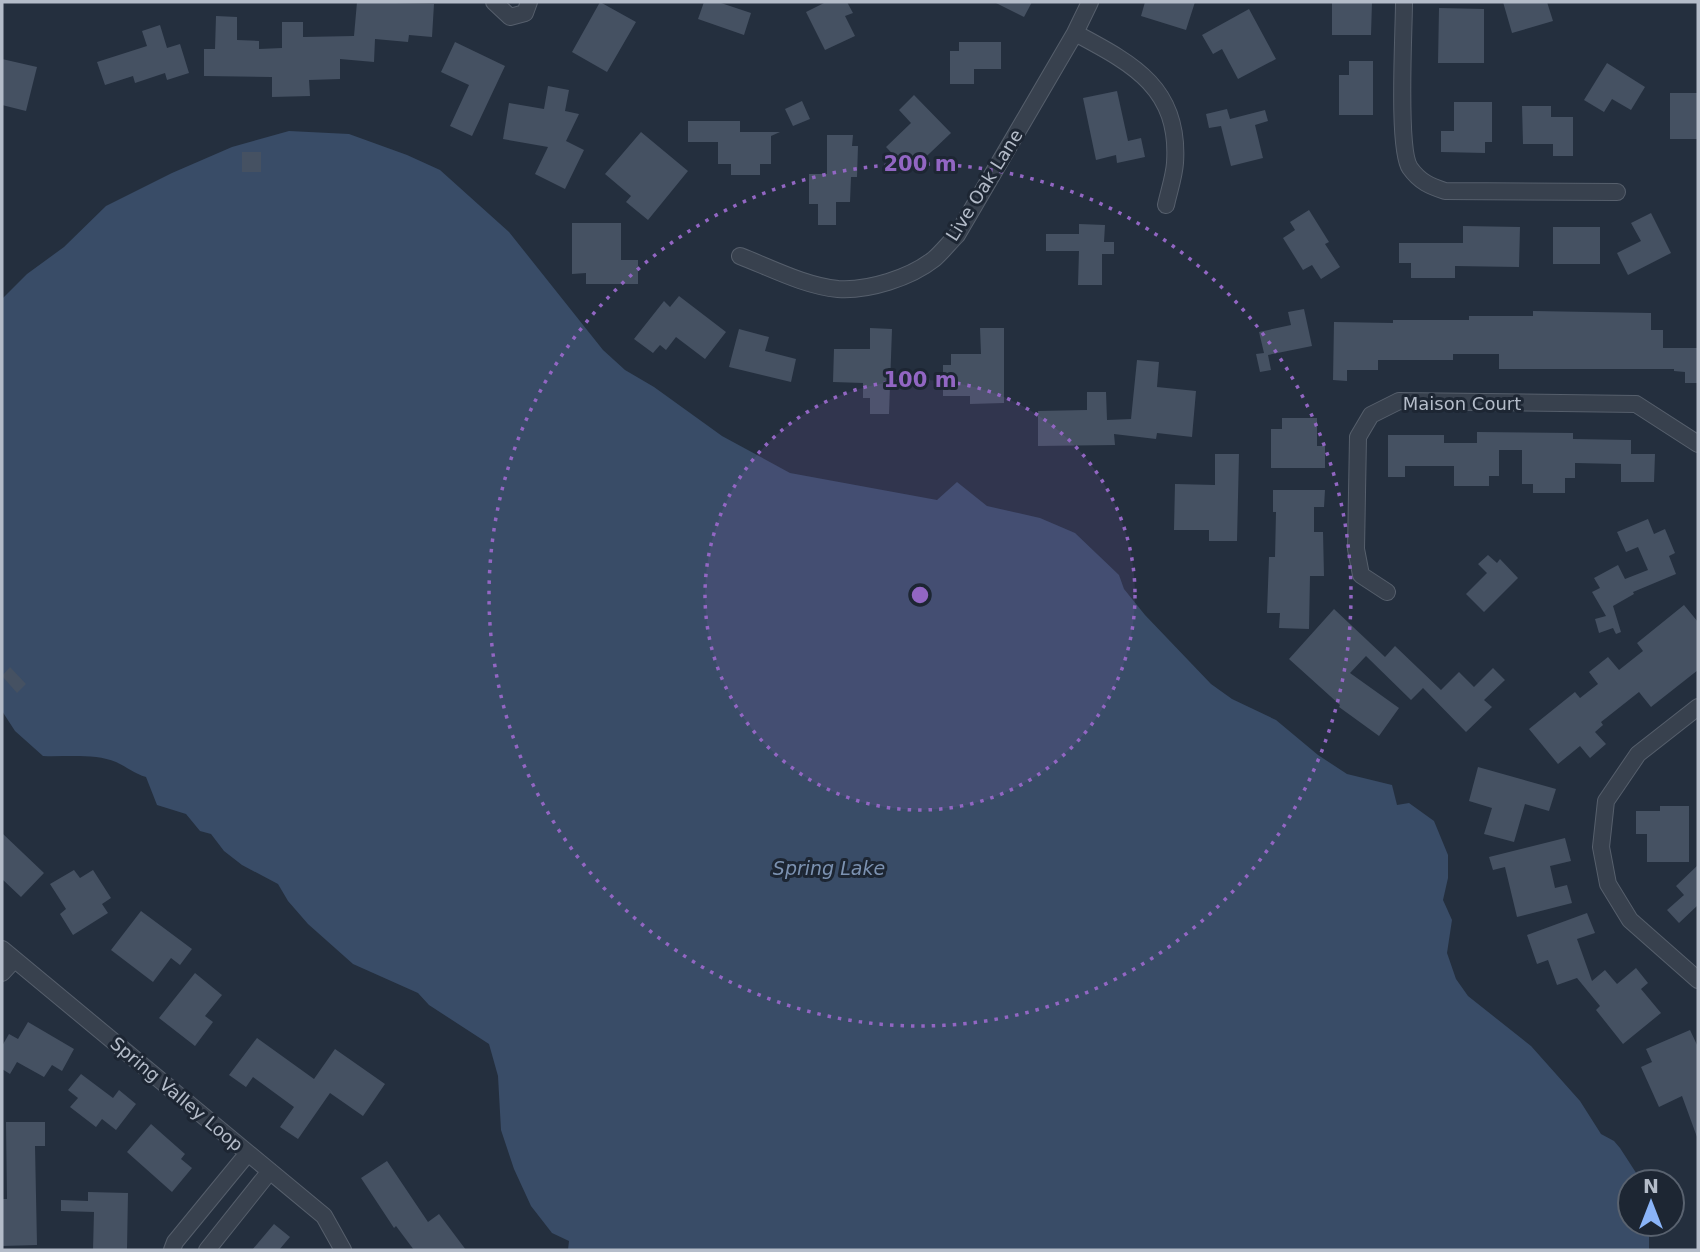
<svg xmlns="http://www.w3.org/2000/svg" width="1700" height="1252" font-family="'DejaVu Sans',sans-serif">
  <rect width="100%" height="100%" fill="#242f3e"/>
  <path fill="#394c67" d="M289 131 349 134 407 155 440 170 509 232 603 350 625 370 654 387 722 436 790 473 937 500 957 482 987 506 1040 518 1075 533 1119 575 1124 589 1145 615 1211 684 1232 699 1276 720 1318 755 1347 774 1392 785 1397 805 1409 803 1434 821 1448 855V878L1443 900 1452 920 1447 953 1456 979 1468 996 1531 1046 1580 1101 1601 1134 1614 1141 1620 1148 1642 1182H1630V1224H1649V1250H568L569 1241 552 1233 531 1206 514 1169 501 1130 498 1076 489 1044 429 1005 418 993 353 964 308 924 288 901 278 884 242 865 224 851 211 834 200 831 186 814 157 805 146 777C135 774 127 767 116 762 95 753 65 757 43 756L15 731 2 711V299L27 274 64 247 106 206 172 173 232 147Z"/>
  <path fill="#455162" d="M357 2 434 4 432 37 409 35 408 42 375 39 374 62 340 59V79L309 80 310 96 272 97V77L204 76V49H215L216 16 237 17V40L259 41V49L282 48V22H303V37L354 36Z
    M600 2 636 22 607 72 572 52Z
    M704 2H718L751 13 744 35 698 19Z
    M826 2H847L853 13 845 16 855 36 825 50 806 12Z
    M994 2H1032L1024 17Z
    M1145 2H1195L1186 30 1141 16Z
    M1332 2H1372L1371 35H1332Z
    M1503 2H1547L1553 21 1512 33Z
    M1439 8 1484 9V63H1438Z
    M1249 9 1276 59 1238 79 1222 49 1213 54 1202 35Z
    M160 25 167 48 180 44 189 73 167 80 165 73 135 83 133 76 105 85 97 62 147 46 142 31Z
    M455 42 505 66 472 136 450 126 469 85 441 72Z
    M959 42H1001V69H974V84H950V51H959Z
    M2 59 37 67 26 111 2 105Z
    M1349 61H1373V115H1339V75H1349Z
    M1607 63 1645 87 1631 110 1612 99 1604 112 1584 100Z
    M548 86 569 90 565 111 579 114 566 141 584 150 565 189 535 174 548 147 503 139 509 103 544 109Z
    M1117 91 1128 141 1141 138 1145 157 1117 163 1116 155 1096 160 1083 98Z
    M1670 93H1698V139H1670Z
    M914 95 951 133 910 172 886 147 911 123 899 110Z
    M802 101 810 119 793 126 785 109Z
    M1454 102H1492V142H1485V153L1441 152V131H1454Z
    M1522 106H1551V117H1573V156H1553V144H1523Z
    M1227 109 1230 119 1265 110 1268 121 1255 125 1263 158 1231 166 1221 126 1209 128 1206 114Z
    M688 121H740V132H780L771 136V164H760V175H731V164H718V142H688Z
    M641 132 688 171 648 220 626 202 631 196 605 174Z
    M827 135H853L852 146H858L857 177H851L850 202H836V225H818V204H809V174H827Z
    M242 152H261V172H242Z
    M1309 210 1329 242 1325 244 1340 267 1321 279 1312 265 1303 270 1283 238 1295 230 1290 222Z
    M1651 213 1671 253 1628 275 1617 253 1641 241 1631 223Z
    M572 223H621V260H638V284H586V273L572 274Z
    M1079 224 1105 225 1104 242H1114V254H1102V285H1078L1079 251H1046V234H1079Z
    M1463 226 1520 227 1519 267 1455 266V278H1411V263H1399V243H1463Z
    M1553 227H1600V264H1553Z
    M679 296 726 332 705 359 676 337 666 350 660 345 653 353 634 339 664 301 670 307Z
    M1304 309 1312 346 1268 355 1271 370 1260 372 1256 354 1264 353 1259 332 1291 325 1288 312Z
    M1533 311 1651 313V330H1663V348H1698V383H1685V372L1674 371V369H1499V354H1453V360H1378V370H1347V381L1333 380 1334 322 1393 323V320H1469V316H1533Z
    M870 328 892 329 889 414H870V398H863V383L833 382 834 349H870Z
    M980 328H1004V403L970 404V396H943V365H951V354H981Z
    M739 329 769 337 765 351 796 359 791 382 729 367Z
    M1137 360 1159 362 1157 387 1196 391 1192 437 1157 433 1156 439 1114 434 1115 445 1038 446V411L1087 410V392H1106L1107 420 1131 419Z
    M1282 418H1317V446H1325V468H1271V429H1282Z
    M1477 432 1573 433V439L1631 440V454H1655L1654 482H1621V464L1575 463V478H1565V493H1533V484H1522V450H1499V476H1489V486H1454V466H1405V477H1388V435H1444V443H1477Z
    M1215 454H1239L1237 541H1209V530H1174L1175 484 1215 485Z
    M1273 490H1325L1324 507H1314V532H1323L1324 576H1310L1309 629 1279 628 1280 613H1267L1269 557H1275L1276 512H1273Z
    M1648 519 1654 534 1665 529 1675 553 1669 556 1676 574 1633 592 1634 594 1613 606 1621 632 1616 634 1613 628 1599 633 1595 619 1606 616 1592 592 1600 588 1594 578 1618 565 1625 579 1648 570 1638 547 1626 552 1617 532Z
    M1488 555 1497 563 1500 559 1518 578 1484 612 1466 594 1487 573 1478 564Z
    M1684 605 1698 622V670L1651 707 1639 692 1601 722 1603 725 1595 732 1606 744 1590 758 1580 746 1558 764 1529 729 1575 692 1580 698 1598 684 1589 672 1608 657 1619 670 1643 651 1637 643Z
    M1334 609 1385 657 1395 646 1441 690 1459 672 1474 687 1493 668 1505 680 1484 700 1492 707 1466 732 1423 688 1411 700 1366 656 1350 673 1399 708 1379 736 1339 707 1340 705 1289 659Z
    M10 667 26 684 17 693 2 676Z
    M1478 767 1556 789 1549 811 1525 804 1514 842 1484 834 1492 808 1469 801Z
    M1660 806H1689V862H1647V834H1636V811H1660Z
    M2 833 44 873 21 897 2 879Z
    M1565 838 1571 861 1550 866 1555 888 1567 885 1572 903 1517 917 1505 867 1493 870 1489 857Z
    M1698 865V905L1679 923 1667 910 1684 895 1676 886Z
    M74 870 80 878 93 870 111 898 102 904 108 913 73 935 60 914 66 909 50 884Z
    M141 911 192 949 180 965 171 958 153 982 111 950Z
    M1587 913 1595 933 1577 939 1592 981 1605 970 1617 984 1636 968 1648 983 1641 989 1661 1013 1623 1044 1596 1010 1600 1006 1577 978 1557 985 1548 960 1537 964 1527 935Z
    M195 973 222 995 205 1016 213 1022 195 1046 159 1018Z
    M28 1022 74 1049 62 1071 52 1065 44 1077 17 1062 10 1074 2 1069V1046L9 1034 18 1039Z
    M1690 1030 1698 1047 1697 1137 1682 1096 1659 1107 1641 1067 1652 1062 1646 1049Z
    M257 1038 314 1079 335 1049 385 1084 363 1116 330 1093 298 1139 280 1127 294 1107 253 1077 246 1087 229 1075Z
    M81 1074 113 1098 119 1090 136 1104 116 1130 102 1119 96 1127 70 1107 78 1098 68 1090Z
    M6 1122H45V1146H35L37 1245 2 1246V1199H7Z
    M151 1124 185 1154 181 1159 192 1168 172 1192 127 1152Z
    M387 1161 428 1222 439 1214 466 1250H414L396 1226 394 1228 361 1178Z
    M88 1192 128 1193 127 1250H93L94 1212 61 1211V1200L88 1201Z
    M274 1224 290 1237 279 1250H252Z"/>
  <g fill="none" stroke-linecap="round" stroke-linejoin="round">
    <g stroke="#565f6c" stroke-width="18">
      <path id="minor" d="M494 2 510 17 525 13 529 2
        M1404 2C1404 32 1397 149 1410 168 1420 182 1430 186 1445 191L1617 192
        M1075 33C1133 64 1180 88 1175 163 1174 177 1169 191 1166 205
        M740 256C771 268 805 286 838 289 868 291 910 278 934 259 942 252 949 243 957 235L1075 33 1090 2
        M1387 592 1361 575 1356 549 1358 437 1371 415 1399 401 1636 404 1698 444
        M1698 707 1638 754 1606 801 1601 847 1608 884 1630 920 1698 980
        M2 949 324 1216 343 1250
        M2 973 14 960
        M172 1250 175 1242 248 1153
        M207 1250 270 1171"/>
    </g>
    <use href="#minor" stroke="#38414e" stroke-width="16"/>
  </g>
  <circle cx="920" cy="595" r="215" fill="#9266c3" fill-opacity=".12"/>
  <g fill="none" stroke="#9266c3" stroke-width="3.5" stroke-dasharray="3.5 7">
    <circle cx="920" cy="595" r="215"/>
    <circle cx="920" cy="595" r="431"/>
  </g>
  <g text-anchor="middle" dominant-baseline="central" stroke-width="6" stroke-linejoin="round" paint-order="stroke">
    <g font-size="18" fill="#b4bcc9" stroke="#1d2633">
      <text transform="translate(984 185) rotate(-58)">Live Oak Lane</text>
      <text x="1462" y="403">Maison Court</text>
      <text transform="translate(177 1094) rotate(40)">Spring Valley Loop</text>
    </g>
    <g font-size="19" font-style="italic" fill="#7c92b1" stroke="#1d2633">
      <text x="829" y="868">Spring Lake</text>
    </g>
  </g>
  <circle cx="920" cy="595" r="10" fill="#9266c3" stroke="#1d2633" stroke-width="3.5"/>
  <g font-size="21" text-anchor="middle" font-weight="bold" fill="#9266c3" stroke="#1d2633" stroke-width="6" stroke-linejoin="round" paint-order="stroke">
    <text x="920" y="171">200 m</text>
    <text x="920" y="387">100 m</text>
  </g>
  <rect width="1700" height="1252" fill="none" stroke="#b4bcc9" stroke-width="7"/>
  <g transform="translate(1651 1203)"><circle r="33" fill="#1d2633" stroke="#59626f" stroke-width="2"/>
  <path d="M0-5L12 26L0 18L-12 26Z" fill="#8ab4f8"/>
  <text y="-10" font-size="19" font-weight="bold" text-anchor="middle" fill="#b4bcc9">N</text>
  </g>
</svg>
